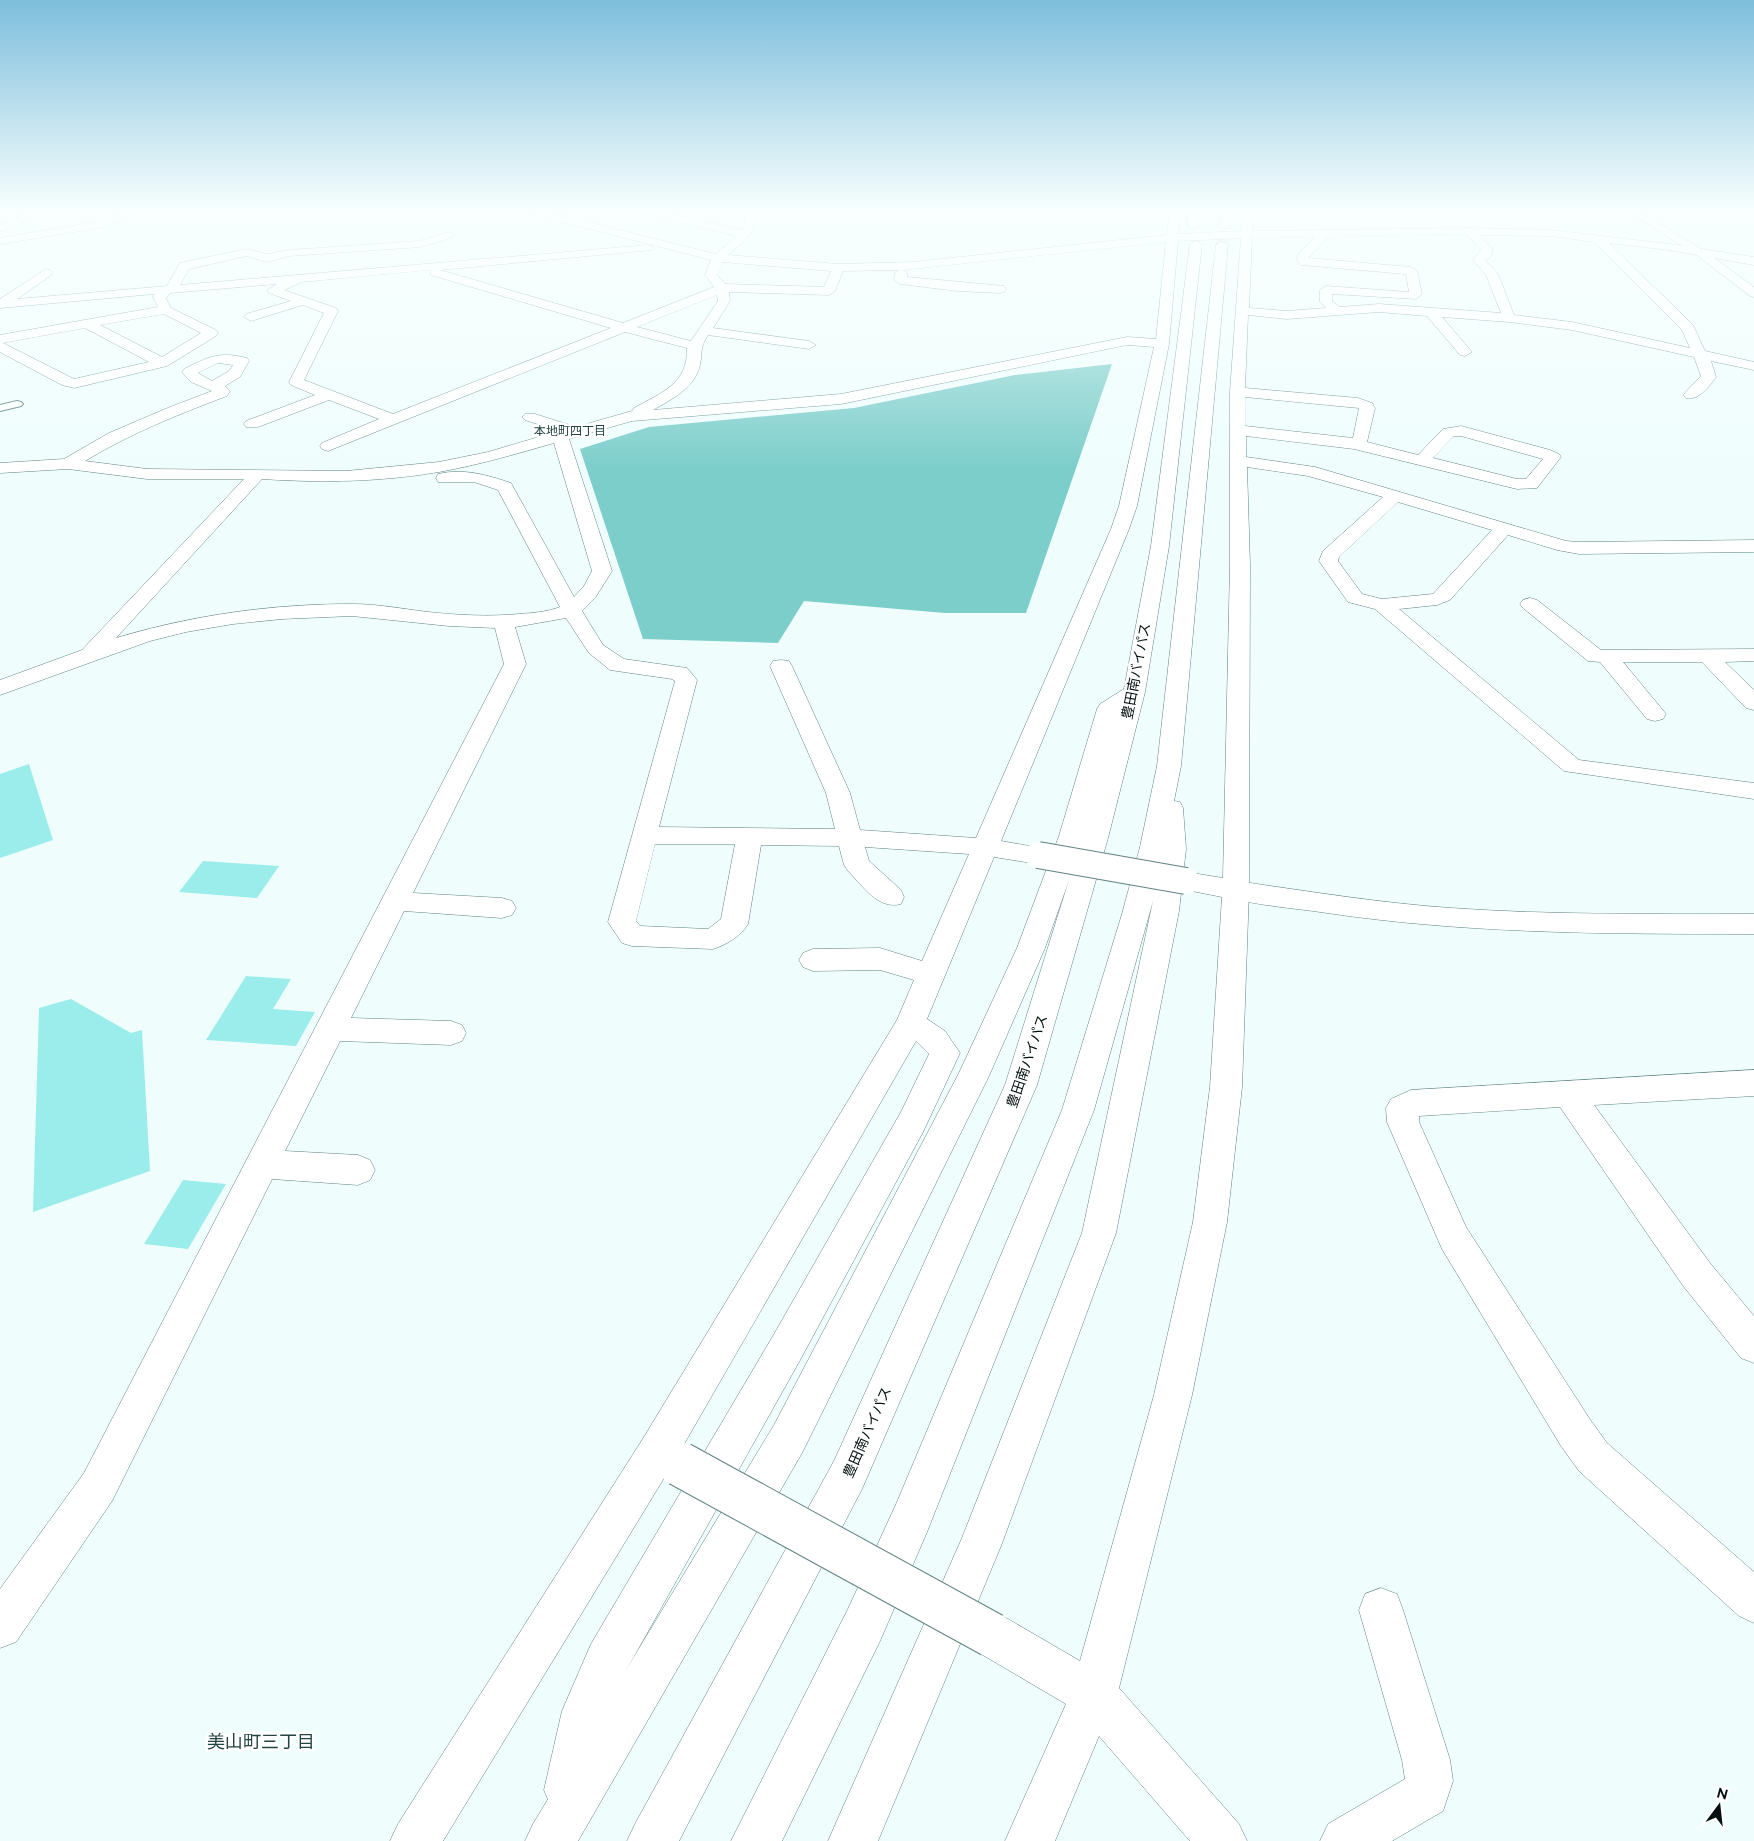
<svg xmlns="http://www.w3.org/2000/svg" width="1754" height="1841" font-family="Raleway,'Noto Sans JP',sans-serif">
  <rect width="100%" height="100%" fill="#effefd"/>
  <path fill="#7ccecb" d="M1112 364 1026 613H945L804 601 778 643 643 639 580 449 649 427 854 408 1015 375Z"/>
  <path fill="#9aedea" d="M29 764 53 840 0 858V774Z
    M203 861 279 866 257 898 179 892Z
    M246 976 291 979 273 1009 315 1012 296 1046 206 1040Z
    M71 999 131 1033 142 1030 150 1171 33 1212 39 1008Z
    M183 1180 226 1184 188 1249 144 1244Z"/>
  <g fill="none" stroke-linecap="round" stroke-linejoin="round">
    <path stroke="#ccdad9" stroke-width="12" stroke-dasharray="12 6" stroke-linecap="butt" d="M1222 245 1225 226"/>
    <g stroke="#608382" stroke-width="2">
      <path id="service" d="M17 401 21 402 23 404 21 406 0 411V405Z"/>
    </g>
    <g stroke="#608382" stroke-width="1">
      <path id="minor" d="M31 212H44L0 232V225Z
        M123 212H136L104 227 0 244V238L101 221Z
        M530 212H547L716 254 737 236 644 214 643 212H661L742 230 746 220 739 212H750L757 219C753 236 740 244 728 255L838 264 913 262 1167 235 1170 212H1180L1178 234 1241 231 1243 212H1253L1252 231 1470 228 1551 230 1669 244 1754 257V265L1669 250 1609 243 1693 325 1705 351 1754 362V370L1711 361 1716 377C1709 387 1698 401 1686 398L1683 395 1701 376 1694 357 1572 330 1509 322 1442 317 1472 352 1465 356 1460 355 1427 316 1379 312 1287 319 1248 315 1245 388 1358 398 1372 403 1375 408 1367 442 1418 455 1443 429 1461 426 1550 450 1559 454 1561 457 1537 488 1517 489 1354 449 1246 436V457L1315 467 1566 541 1579 542 1754 540V552L1579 554 1557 550 1508 535 1450 600 1437 605 1399 609 1579 760 1754 783V799L1564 771 1375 609 1348 602 1319 561 1323 551 1383 497 1308 476 1247 467 1250 565 1249 890 1242 1087 1227 1222 1192 1395 1119 1688 1239 1824 1247 1841H1190L1099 1736 1055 1841H1005L1066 1704 976 1651 970 1635 976 1619 992 1613 1008 1619 1080 1661 1154 1395 1193 1222 1210 1087 1222 897 1177 888 1173 881 1177 874 1186 872 1223 878 1230 565V392L1241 238 1178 241 1169 344 1137 506 1129 529 1001 841 1047 849 1051 855 1047 861 1038 864 994 857 927 1019 945 1031 960 1053 923 1132 799 1362 623 1676 608 1711 592 1790 585 1807 568 1814 551 1807 544 1790 562 1711 591 1644 773 1336 901 1112 929 1054 916 1041 672 1465 443 1841H390L398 1824 644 1437 897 1020 914 980 880 970 813 971 803 967 799 960 803 953 813 949 880 948 922 961 969 854 865 847 869 861 901 890 904 897 901 904C878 910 863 886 848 871L844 865 839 846 761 845 748 924C741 936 726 945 713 949L632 946 622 943 608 922 675 681 672 679 610 670 589 653 566 618 515 627 526 664 413 893 502 898 512 901 516 908 512 915 502 918 404 911 351 1018 451 1021 462 1025 466 1033 462 1041 451 1045 340 1041 285 1151 358 1155 370 1160 375 1170 370 1180 358 1185 272 1179 112 1501 16 1642 0 1648V1589L84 1473 504 664 495 628 449 626 352 616 282 619 233 624 186 632 150 641 0 695V680L82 650 244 479H147L68 469 0 473V463L64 459 109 433 170 407 212 391 191 382 182 372 184 369C208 357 219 351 247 358L249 361 240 377 225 386 230 391 227 396C177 415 131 433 85 461L147 469 346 471 439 462 488 452 559 431 525 420 522 417 525 414H535L576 427 632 411 634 408C661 393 688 384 687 348L625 332 328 451 322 449 320 446 322 443 379 419 329 400 258 427H246L244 424 246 421 315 395 291 385 289 382 324 313 303 305 251 321 244 317 246 314 291 301 269 293 267 290 277 284 170 293 166 298 171 308 216 330 218 333 216 336 167 366 74 388 62 385 0 352V335L158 307 153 297 154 294 0 308V299L46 269 50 270 52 273 50 276 17 299 167 286 180 263 246 249 267 254 289 250 420 241 449 232 455 235 453 237 421 247 289 256 267 262 246 256 189 269 180 285 648 245 652 246 654 248 652 250 440 270 623 323 714 287 705 275 711 260 531 214ZM1467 234 1481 250 1473 260 1486 275 1501 313 1379 304 1340 307 1332 301V294L1416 299 1422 294 1417 271 1411 267 1308 258 1324 241 1326 239 1324 236ZM1479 235 1551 236 1594 242 1682 330 1690 348 1572 322 1514 315 1498 274 1486 261 1491 256 1493 250ZM1313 236 1314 238 1301 251 1296 259 1301 265 1406 274 1409 292 1326 286 1320 290V302L1326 308 1287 311 1249 308 1252 237ZM1166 242 1156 339 1127 337 841 394 653 410C672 399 695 388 700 365 703 351 699 349 708 335L809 349 816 345 809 341 713 328 730 301 729 292 829 295 835 291 843 271 899 270 895 273 894 280 900 284 957 291 1000 293 1004 292 1006 289 1004 286 907 277V273L903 270ZM722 262 831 271 824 287 726 284 717 275ZM430 270 431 275 611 328 393 414 304 380 338 311 336 308 284 290 302 282ZM717 295 718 301 691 341 637 327ZM164 314 201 333 162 357 100 325ZM85 328 149 362 74 379 3 343ZM1127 345 1154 347 1119 506 1111 529 976 838 860 830 850 793 792 666 789 661 781 660 773 661 770 666 826 793 835 829 659 827 697 680 687 668 624 659 603 645 582 611 595 598 612 571 569 439 632 421 841 404ZM218 363 233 365 229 371 212 381 198 373ZM1245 397 1359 408 1353 438 1245 426ZM1454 436H1461L1543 459 1526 479H1517L1433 458ZM554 443 592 571 584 586 574 597 511 483C487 475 464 468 438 474L436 478 438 482H474L498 490 560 607C547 612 532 613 519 614 488 617 458 615 428 612 403 609 378 604 352 604 272 604 193 615 116 638L262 479C321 483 381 482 439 472 478 465 516 454 554 443ZM1398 502 1492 530 1433 594 1382 599 1362 594 1338 561 1339 557ZM655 844H735L721 919 708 929 640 926 636 921Z
        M1530 598 1537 600 1601 650 1754 649V661L1725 662 1754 690V710L1746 708 1702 662H1623L1666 714 1663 719 1655 721 1647 719 1600 662 1588 661 1523 608 1520 604 1523 600Z
        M1754 1070V1096L1594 1105 1710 1263 1754 1316V1363L1741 1358 1684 1287 1560 1107 1419 1116V1122L1466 1227 1589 1418 1607 1443 1754 1572V1623L1739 1616 1579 1471 1561 1446 1442 1249 1387 1122 1386 1108 1391 1099 1411 1090Z
        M1381 1588 1397 1594 1403 1610 1450 1760 1453 1781 1443 1811 1392 1841H1320L1328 1824 1405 1779 1402 1760 1359 1610 1365 1594Z"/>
    </g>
    <g stroke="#608382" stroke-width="1">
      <path id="tertiary" d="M1629 212H1641L1706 252 1754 287V297L1750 296 1698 256Z
        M1236 881C1307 891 1379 903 1451 908 1551 915 1653 914 1754 914V934C1611 934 1469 934 1327 913 1294 908 1259 906 1227 897L1223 890 1227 883Z"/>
    </g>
    <g stroke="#608382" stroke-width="1">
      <path id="trunk" d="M1186 212H1196L1199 222 1197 228H1189Z
        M1222 212H1236L1231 216 1229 228H1221L1219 226Z
        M1196 241 1202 244 1169 546 1145 692 1108 838 1037 1085 862 1489 679 1841H627L635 1824 834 1461 1005 1085 1069 880 1045 948 989 1076 802 1453 578 1841H525L533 1824 774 1425 959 1073 1017 948 1059 836 1097 709 1100 704 1124 689 1151 546 1190 244Z
        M1222 242 1228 245 1181 766 1174 801 1180 802 1183 808 1186 849 1179 911 1116 1233 1001 1546 878 1841H828L962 1538 1082 1233 1153 901 1094 1110 927 1532 880 1641 782 1841H731L848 1609 897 1502 1062 1110 1122 914 1140 847 1157 766 1216 245Z"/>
    </g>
    <use href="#service" fill="#fff" fill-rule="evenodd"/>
    <use href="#minor" fill="#fff" fill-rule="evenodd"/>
    <use href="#tertiary" fill="#fff" fill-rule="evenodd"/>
    <use href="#trunk" fill="#fff" fill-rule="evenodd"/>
    <g stroke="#608382" stroke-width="28" stroke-linecap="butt">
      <path id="minor-bridge-far1" d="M1038 855 1186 881"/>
    </g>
    <g stroke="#608382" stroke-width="46" stroke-linecap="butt">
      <path id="minor-bridge" d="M680 1464 992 1635"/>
    </g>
    <use href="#minor-bridge-far1" stroke="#fff" stroke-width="26"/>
    <use href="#minor-bridge" stroke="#fff" stroke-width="44"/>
  </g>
  <linearGradient id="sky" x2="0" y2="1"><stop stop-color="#7dbedc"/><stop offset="0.45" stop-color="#f8fffe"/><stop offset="1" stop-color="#f8fffe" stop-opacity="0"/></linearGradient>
  <rect width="1754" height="469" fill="url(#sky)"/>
  <g text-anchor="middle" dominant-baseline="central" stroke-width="5" stroke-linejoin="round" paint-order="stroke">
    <g font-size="12" fill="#234443" stroke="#fff">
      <text x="570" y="431">本地町四丁目</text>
    </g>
    <g font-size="14" fill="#041010" stroke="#fff">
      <text transform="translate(1136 671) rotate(-79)">豊田南バイパス</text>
      <text transform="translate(1027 1061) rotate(-71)">豊田南バイパス</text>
      <text transform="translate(867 1432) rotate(-66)">豊田南バイパス</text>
    </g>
    <g font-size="18" fill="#234443" stroke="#fff">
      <text x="261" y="1741">美山町三丁目</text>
    </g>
  </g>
  <g transform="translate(1719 1806) rotate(15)" stroke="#ffffff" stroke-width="4" paint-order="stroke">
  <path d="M0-4L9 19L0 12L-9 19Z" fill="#041010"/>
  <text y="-8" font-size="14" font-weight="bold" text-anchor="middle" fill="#041010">N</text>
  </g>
</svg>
